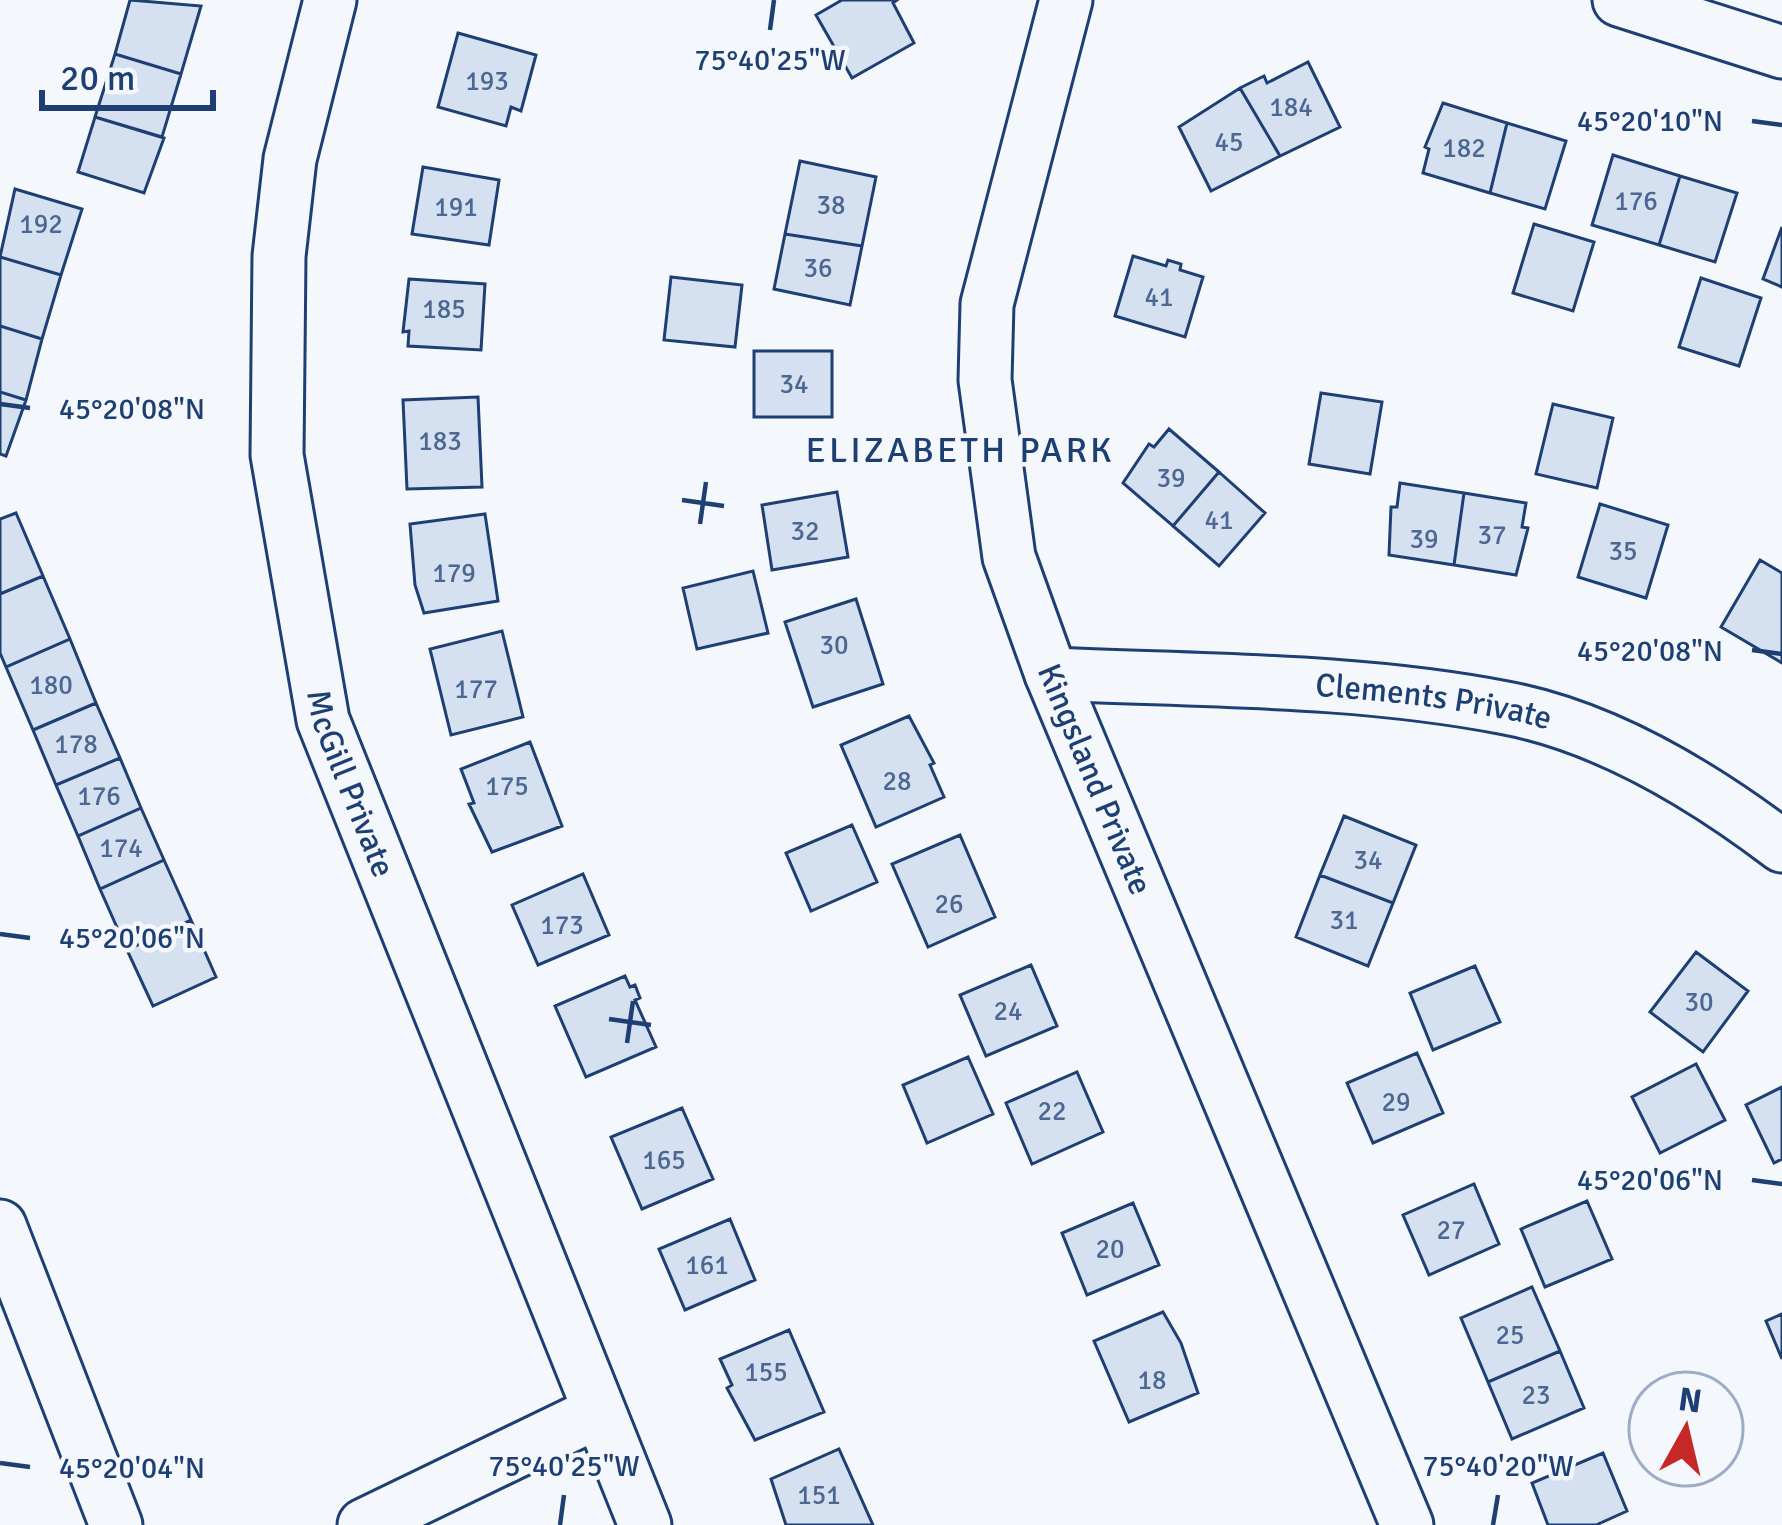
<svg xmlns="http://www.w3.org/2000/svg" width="1782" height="1525" font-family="Signika,sans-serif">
  <rect width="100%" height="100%" fill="#f4f7fb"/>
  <path fill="#d5e0f0" stroke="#1d3f73" stroke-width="3" d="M130 0 201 6 181 74 115 54Z
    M842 0H897L893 3 914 43 852 78 816 15Z
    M458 33 536 55 521 111 511 107 506 126 438 107Z
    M115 54 181 74 162 137 95 117Z
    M1308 62 1340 127 1280 156 1240 88 1264 76 1267 83Z
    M1240 88 1280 156 1211 191 1179 127Z
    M1443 103 1507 123 1490 193 1423 173 1429 149 1425 147Z
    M95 117 164 138 144 193 78 172Z
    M1507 123 1566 141 1545 209 1490 193Z
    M1613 155 1680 176 1659 245 1592 225Z
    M800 161 876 177 862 246 785 234Z
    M423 167 499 180 489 245 412 234Z
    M1680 176 1737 193 1715 262 1659 245Z
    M15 189 82 209 61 275 0 257Z
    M1534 224 1594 242 1573 311 1513 293Z
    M1782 227V287L1763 279Z
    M785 234 862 246 850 305 774 289Z
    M1133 256 1166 266 1168 260 1181 264 1180 270 1203 277 1185 337 1115 316Z
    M0 257 61 275 42 339 0 326Z
    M671 277 742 285 735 347 664 340Z
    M1701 278 1761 298 1739 366 1679 347Z
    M409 279 485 284 481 350 408 346 409 331 403 332Z
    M0 326 42 339 26 400 0 392Z
    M754 351H832V417H754Z
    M0 392 26 400 6 456 0 454Z
    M1321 393 1382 402 1370 474 1309 464Z
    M478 397 482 487 407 489 403 400Z
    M1553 404 1613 418 1597 488 1536 474Z
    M1169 429 1219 472 1173 526 1123 483 1149 444 1154 447Z
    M1219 472 1265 513 1219 566 1173 526Z
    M1400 483 1464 493 1454 565 1389 555 1391 507H1397Z
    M837 492 848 557 772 570 762 505Z
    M1464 493 1526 503 1522 527 1528 528 1516 575 1454 565Z
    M1600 504 1668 525 1646 598 1578 577Z
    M16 513 43 576 0 594V519Z
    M485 514 498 601 424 613 415 585 410 524Z
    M1760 560 1782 573V663L1721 627Z
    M753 571 768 633 697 649 683 588Z
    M43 576 70 639 6 667 0 653V594Z
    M856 599 883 684 813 707 785 622Z
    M502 631 523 717 451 735 430 649Z
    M70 639 96 703 33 730 6 667Z
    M96 703 120 758 56 785 33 730Z
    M909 716 934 763 930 765 944 797 876 827 841 745Z
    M530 742 562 826 492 852 469 804 474 803 461 769Z
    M120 758 141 808 78 836 56 785Z
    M141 808 164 860 100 889 78 836Z
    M1344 816 1416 845 1393 903 1320 875Z
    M852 825 877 882 811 911 786 853Z
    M960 835 995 917 928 947 892 864Z
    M164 860 191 920 127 950 100 889Z
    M583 874 609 935 538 965 512 905Z
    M1320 875 1393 903 1368 966 1296 937Z
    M191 920 216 977 153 1006 127 950Z
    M1696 952 1748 991 1703 1052 1650 1012Z
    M1031 965 1057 1026 986 1056 960 995Z
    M1475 966 1500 1022 1433 1050 1410 993Z
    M625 976 630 987 635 985 640 998 635 1000 656 1047 586 1077 555 1006Z
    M1417 1053 1443 1113 1373 1143 1347 1083Z
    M968 1057 993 1114 927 1143 903 1085Z
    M1696 1064 1725 1120 1660 1153 1632 1097Z
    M1077 1072 1103 1132 1032 1164 1006 1103Z
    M1782 1087V1159L1774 1163 1746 1105Z
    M682 1108 713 1179 642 1209 611 1137Z
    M1474 1184 1499 1244 1429 1275 1403 1215Z
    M1587 1201 1612 1259 1545 1287 1521 1229Z
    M1133 1203 1159 1265 1087 1295 1062 1233Z
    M730 1219 755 1280 685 1310 659 1249Z
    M1532 1287 1560 1351 1488 1382 1461 1318Z
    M1163 1312 1181 1343 1198 1393 1129 1422 1094 1341Z
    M1782 1314V1359L1766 1321Z
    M789 1330 824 1412 755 1440 727 1388 732 1385 720 1359Z
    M1560 1351 1584 1408 1512 1439 1488 1382Z
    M839 1449 873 1525H786L771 1479Z
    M1603 1453 1627 1511 1596 1525H1548L1532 1483Z"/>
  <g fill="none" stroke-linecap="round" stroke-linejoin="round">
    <g stroke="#1d3f73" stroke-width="57">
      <g id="minor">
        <path id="s1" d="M330 0 290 159 279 256 277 455 323 720 645 1525"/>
        <path id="s2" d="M1066 0 987 304 985 380 1009 557 1051 674 1407 1525"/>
        <path d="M1619 0 1782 52"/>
        <path id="s3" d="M1051 674C1202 681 1357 679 1506 708 1606 727 1703 786 1782 846"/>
        <path d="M0 1226 116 1525"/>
        <path d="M364 1525 596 1413"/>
      </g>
    </g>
    <use href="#minor" stroke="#f4f7fb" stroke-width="51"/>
  </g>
  <path fill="none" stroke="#1d3f73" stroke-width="4.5" d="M770 30 774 0M1752 121 1782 125M0 404 30 408M682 500 724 506M700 524 706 482M1752 650 1782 654M0 934 30 938M609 1019 651 1025M627 1043 633 1001M1752 1180 1782 1184M0 1463 30 1467M560 1525 564 1495M1493 1525 1498 1495"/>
  <g text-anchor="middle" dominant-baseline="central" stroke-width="9" stroke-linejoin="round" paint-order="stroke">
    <g font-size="27" fill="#4b6792">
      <text x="487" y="81">193</text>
      <text x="1291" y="107">184</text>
      <text x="1229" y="142">45</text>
      <text x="1464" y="148">182</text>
      <text x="1636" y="201">176</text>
      <text x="831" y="205">38</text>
      <text x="456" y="207">191</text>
      <text x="41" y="224">192</text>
      <text x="818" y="268">36</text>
      <text x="1159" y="297">41</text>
      <text x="444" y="309">185</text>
      <text x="794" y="384">34</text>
      <text x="440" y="441">183</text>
      <text x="1171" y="478">39</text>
      <text x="1219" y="520">41</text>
      <text x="805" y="531">32</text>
      <text x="1492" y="535">37</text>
      <text x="1424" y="539">39</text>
      <text x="1623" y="551">35</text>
      <text x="454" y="573">179</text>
      <text x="834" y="645">30</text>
      <text x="51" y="685">180</text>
      <text x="476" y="689">177</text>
      <text x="76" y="744">178</text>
      <text x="897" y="781">28</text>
      <text x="507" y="786">175</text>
      <text x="99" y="796">176</text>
      <text x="121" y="848">174</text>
      <text x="1368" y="860">34</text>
      <text x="949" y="904">26</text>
      <text x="1344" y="920">31</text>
      <text x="562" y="925">173</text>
      <text x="1699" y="1002">30</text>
      <text x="1008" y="1011">24</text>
      <text x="1396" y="1102">29</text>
      <text x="1052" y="1111">22</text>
      <text x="664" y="1160">165</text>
      <text x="1451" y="1230">27</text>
      <text x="1110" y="1249">20</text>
      <text x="707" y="1265">161</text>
      <text x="1510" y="1335">25</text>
      <text x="766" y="1372">155</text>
      <text x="1152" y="1380">18</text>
      <text x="1536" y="1395">23</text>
      <text x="819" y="1495">151</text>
    </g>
    <g font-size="33" fill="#1d3f73" stroke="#f4f7fb">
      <text stroke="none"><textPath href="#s3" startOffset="384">Clements Private</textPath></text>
      <text stroke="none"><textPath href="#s2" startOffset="807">Kingsland Private</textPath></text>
      <text stroke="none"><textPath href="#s1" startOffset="798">McGill Private</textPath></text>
    </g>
    <g font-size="36" letter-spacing="3" fill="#1d3f73" stroke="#f4f7fb">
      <text x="960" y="450">ELIZABETH PARK</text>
    </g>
  </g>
  <g font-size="30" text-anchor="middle" fill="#1d3f73" stroke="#f4f7fb" stroke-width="9" stroke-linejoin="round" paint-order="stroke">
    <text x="770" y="70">75°40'25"W</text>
    <text x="1650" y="131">45°20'10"N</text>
    <text x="132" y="419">45°20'08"N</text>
    <text x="1650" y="661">45°20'08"N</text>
    <text x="132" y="948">45°20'06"N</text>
    <text x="1650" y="1190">45°20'06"N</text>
    <text x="564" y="1476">75°40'25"W</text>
    <text x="1498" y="1476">75°40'20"W</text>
    <text x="132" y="1478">45°20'04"N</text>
  </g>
  <g transform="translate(1686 1429) rotate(8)"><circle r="57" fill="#f4f7fb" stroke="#9eadc5" stroke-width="3"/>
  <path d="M0-9L21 45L0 30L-21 45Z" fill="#c62828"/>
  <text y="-18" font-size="33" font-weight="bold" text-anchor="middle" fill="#1d3f73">N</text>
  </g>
  <path d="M42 90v18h171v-18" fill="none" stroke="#1d3f73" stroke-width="6"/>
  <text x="60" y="90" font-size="36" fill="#1d3f73" stroke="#f4f7fb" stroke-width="9" paint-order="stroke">20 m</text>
</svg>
